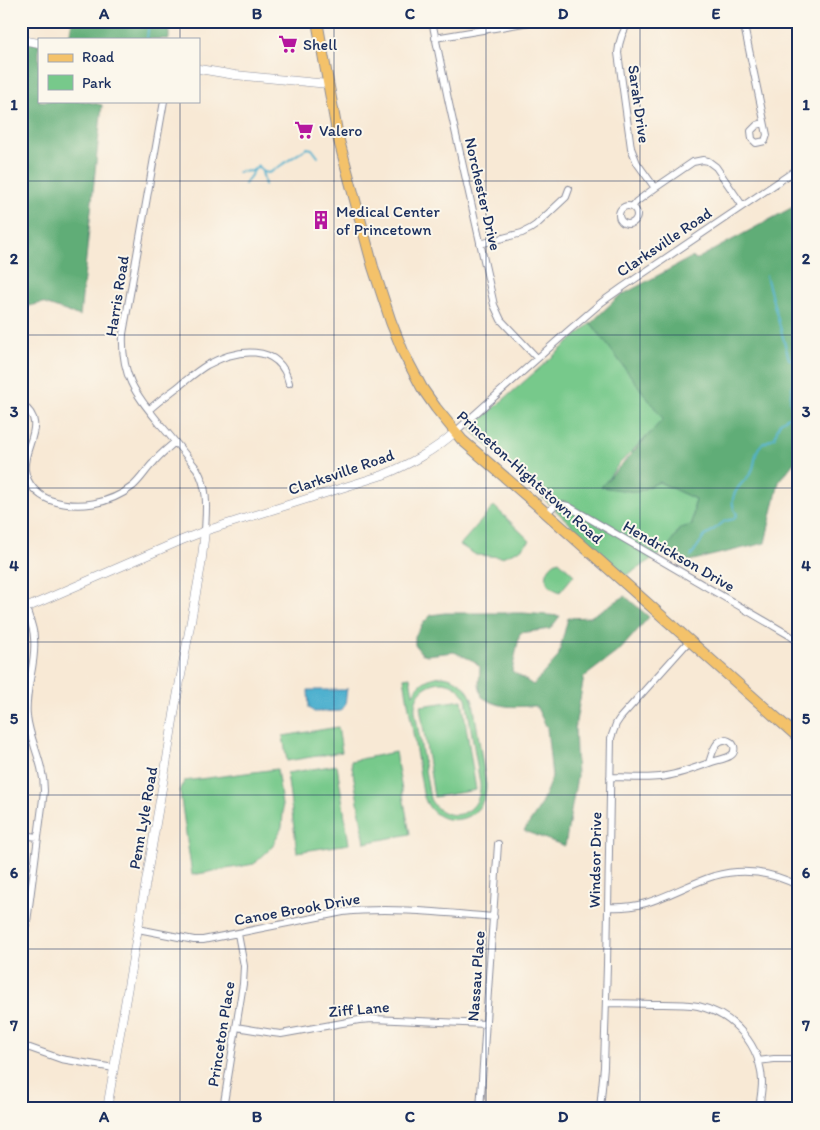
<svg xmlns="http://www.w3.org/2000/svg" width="820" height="1130" font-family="Itim,sans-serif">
  <rect width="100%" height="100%" fill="#fbf7ec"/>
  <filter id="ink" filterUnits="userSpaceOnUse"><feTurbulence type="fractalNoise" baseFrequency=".02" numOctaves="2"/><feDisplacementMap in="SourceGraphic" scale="10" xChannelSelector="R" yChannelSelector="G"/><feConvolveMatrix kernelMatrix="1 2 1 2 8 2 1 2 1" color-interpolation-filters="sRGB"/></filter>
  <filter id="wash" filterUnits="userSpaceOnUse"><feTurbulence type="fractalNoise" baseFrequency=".0096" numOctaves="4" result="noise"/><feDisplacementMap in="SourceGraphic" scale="20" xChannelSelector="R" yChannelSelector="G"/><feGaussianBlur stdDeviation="1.12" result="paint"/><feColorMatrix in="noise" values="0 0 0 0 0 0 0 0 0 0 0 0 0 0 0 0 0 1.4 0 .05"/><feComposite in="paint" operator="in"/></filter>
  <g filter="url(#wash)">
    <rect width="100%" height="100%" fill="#f8e9d5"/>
    <path fill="#77c98b" stroke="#497c74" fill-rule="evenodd" d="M591 323 664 419 618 465 602 487 637 492 659 482 695 499 692 526 680 528 666 551 625 576 470 429Z
      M494 506 530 541 519 550 502 557 476 555 460 545Z
      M559 561 574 575 560 592C558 591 553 589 552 588 541 579 548 564 559 561Z
      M443 676C458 678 468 687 473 702L486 785C486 826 432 833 423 793L404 678 410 677 413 694C420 682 429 677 443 676ZM442 682C453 683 460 688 466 698L480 784C482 816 445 826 430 799L415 711C414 694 425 683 442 682Z
      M462 700 476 790 434 797 420 706Z
      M338 727 342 752 287 761 283 736Z
      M395 752 410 834 365 843 351 761Z
      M337 765 349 844 297 852 287 773Z
      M277 769 283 812 282 827 272 847 254 864 192 875 180 792 184 781Z"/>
    <path fill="#61ad77" stroke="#3e6e6a" d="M72 21H169V39H69Z
      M21 41 39 44V101H84L102 105 80 316 42 303 21 308Z
      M799 200V456L779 482 765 543 685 562 666 551 680 528 692 525 695 499 659 482 637 492 601 487 663 419 591 323 618 297 692 257 695 260 793 207Z
      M625 596 649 617 621 649 584 677 575 727 577 777 565 846 524 831 540 807 552 777 547 728 536 706C514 706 504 710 482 697L479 685 480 667 474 661 454 652 427 655 421 653 415 645V636L424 622 431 615 445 613H523L560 616 550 629 520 633 512 671 533 685 558 657 568 618 590 617Z"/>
    <path fill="#50b1cf" stroke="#367096" d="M347 688 345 705 341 711 314 712 309 708 308 690H346Z"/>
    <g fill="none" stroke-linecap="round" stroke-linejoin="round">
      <path stroke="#50b1cf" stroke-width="2" d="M147 39 149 21
        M258 165 260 169 262 171 265 185
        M262 171 267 173 271 172 307 148 312 149 318 157
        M238 172 252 171 257 167
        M245 184 255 169
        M766 276 789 359 799 362
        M691 556 704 537 725 521 734 519 737 514C734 510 732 504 733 499 734 489 745 481 751 473 756 465 754 451 761 445 765 442 771 440 775 437 777 432 777 424 782 421 787 417 789 418 793 412 788 399 791 396 793 383 794 376 794 368 795 361"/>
    </g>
  </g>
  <g filter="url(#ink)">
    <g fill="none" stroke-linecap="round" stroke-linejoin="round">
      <g stroke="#8a8c9a" stroke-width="8">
        <path id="minor" d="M432 21 448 99 494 305 501 320 537 358
          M630 21C622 31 619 41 618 53L631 148 637 163 655 188
          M743 21 767 135 765 141 756 143 752 139 751 131 757 125 764 123
          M435 38 536 21
          M164 101 123 334C121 376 135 393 160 424 173 439 185 454 197 469 209 490 206 509 205 531
          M619 215a9 9 0 1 1 18 0a9 9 0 1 1-18 0Z
          M632 207 636 202 655 188 693 162 703 160 708 161 716 167 742 205
          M480 244 522 233 530 229 536 225 566 197 569 189
          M21 404C50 423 22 446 25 470 27 484 37 495 50 500 78 510 110 504 133 486 141 479 146 470 153 463 159 455 167 449 175 442
          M149 410C158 401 169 394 179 386 188 379 197 371 207 365 236 349 279 342 289 383
          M455 432 567 332 602 302 623 287 799 168
          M546 514 554 506 559 504 568 506 789 635 799 642
          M21 680 29 681
          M610 777C627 777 644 779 660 777 678 775 695 768 712 762 718 760 725 759 730 756 734 754 735 750 734 746 733 744 732 742 729 741 716 735 712 754 709 763
          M21 835 38 837
          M608 907C650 910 676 888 714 876 743 868 772 872 799 886
          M138 929 194 940H203L343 912C393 907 444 913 494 917
          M21 936 27 922 44 791C44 763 30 742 27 716 24 689 37 664 34 638 34 628 29 618 26 608
          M606 1003C625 1003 644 1004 663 1004 675 1004 687 1004 698 1006 734 1014 761 1046 762 1082 762 1091 760 1100 759 1109
          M236 1027 273 1033 281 1034 359 1020 373 1019 486 1024
          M21 1047 30 1048 61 1059 114 1068
          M758 1061 774 1059H799
          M223 1109 243 984 244 966 238 934
          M480 1109 498 844
          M600 1109 604 1067 607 965 611 738 616 724 620 718 689 641"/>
      </g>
      <g stroke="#8a8c9a" stroke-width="9">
        <path id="tertiary" d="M21 40 39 43
          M199 69 235 75 328 84
          M21 610 182 540 205 531 383 475C406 466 437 449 455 432
          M107 1109 166 765 175 708 201 566 205 531"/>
      </g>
      <g stroke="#8a8c9a" stroke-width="12">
        <path id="primary" d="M317 21 338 137 373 267 391 322 404 354 422 388 436 408 462 440 537 505 799 738"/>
      </g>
      <use href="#minor" stroke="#fff" stroke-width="6"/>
      <use href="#tertiary" stroke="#fff" stroke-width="8"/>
      <use href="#primary" stroke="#f4c26a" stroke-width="10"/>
    </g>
  </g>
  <path fill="none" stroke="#1b2f5e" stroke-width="1" stroke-opacity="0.55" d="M180 21V39M334 21V1109M486 21V1109M640 21V1109M180 101V1109M21 181H799M21 335H799M21 488H799M21 642H799M21 795H799M21 949H799"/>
  <defs>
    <g id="supermarket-bare" transform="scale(1.5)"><path d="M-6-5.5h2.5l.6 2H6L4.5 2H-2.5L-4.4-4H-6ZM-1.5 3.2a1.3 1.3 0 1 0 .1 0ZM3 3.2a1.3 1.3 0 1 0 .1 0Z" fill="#b5179e" stroke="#fbf7ec" stroke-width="2.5" paint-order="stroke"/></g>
    <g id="building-bare" transform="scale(1.5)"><path d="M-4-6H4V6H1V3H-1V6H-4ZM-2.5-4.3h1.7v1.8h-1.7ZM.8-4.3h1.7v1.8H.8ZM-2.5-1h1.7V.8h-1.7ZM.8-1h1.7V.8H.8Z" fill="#b5179e" stroke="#fbf7ec" stroke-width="2.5" paint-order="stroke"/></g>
  </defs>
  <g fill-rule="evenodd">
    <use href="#supermarket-bare" x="288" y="44"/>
    <use href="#supermarket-bare" x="304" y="130"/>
    <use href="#building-bare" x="321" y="220"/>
  </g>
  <g text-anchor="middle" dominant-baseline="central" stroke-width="4" stroke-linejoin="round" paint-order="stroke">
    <g font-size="16" fill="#1b2f5e" stroke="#fbf7ec" text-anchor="start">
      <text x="303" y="44">Shell</text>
      <text x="319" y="130">Valero</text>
      <text x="336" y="211">Medical Center<tspan x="336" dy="18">of Princetown</tspan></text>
    </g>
    <g font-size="16" fill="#1b2f5e" stroke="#fbf7ec">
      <text transform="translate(639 104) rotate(82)">Sarah Drive</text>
      <text transform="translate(483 194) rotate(77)">Norchester Drive</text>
      <text transform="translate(664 242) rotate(-34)">Clarksville Road</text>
      <text transform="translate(117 296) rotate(-81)">Harris Road</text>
      <text transform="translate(341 472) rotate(-19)">Clarksville Road</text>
      <text transform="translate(530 477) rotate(42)">Princeton-Hightstown Road</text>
      <text transform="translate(679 556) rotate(30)">Hendrickson Drive</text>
      <text transform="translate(143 818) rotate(-80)">Penn Lyle Road</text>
      <text transform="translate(595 860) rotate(-89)">Windsor Drive</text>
      <text transform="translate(297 909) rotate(-10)">Canoe Brook Drive</text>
      <text transform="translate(476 976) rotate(-86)">Nassau Place</text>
      <text transform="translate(359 1009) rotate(-5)">Ziff Lane</text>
      <text transform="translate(221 1034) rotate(-81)">Princeton Place</text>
    </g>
  </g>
  <rect width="820" height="1130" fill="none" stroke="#fbf7ec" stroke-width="55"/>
  <rect x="38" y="38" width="162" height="65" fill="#fbf7ec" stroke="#a1a7b3"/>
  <rect x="48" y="54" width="25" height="8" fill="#f4c26a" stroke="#a1a7b3"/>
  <text x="82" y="62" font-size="15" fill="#1b2f5e">Road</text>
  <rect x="48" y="75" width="25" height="15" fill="#77c98b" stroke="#a1a7b3"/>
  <text x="82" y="88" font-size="15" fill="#1b2f5e">Park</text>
  <rect x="28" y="28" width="764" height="1074" fill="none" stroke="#1b2f5e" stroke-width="2"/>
  <g font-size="16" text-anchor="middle" font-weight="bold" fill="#1b2f5e">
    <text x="104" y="19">A</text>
    <text x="257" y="19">B</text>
    <text x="410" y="19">C</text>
    <text x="563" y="19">D</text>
    <text x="716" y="19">E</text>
    <text x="14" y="110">1</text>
    <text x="806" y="110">1</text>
    <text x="14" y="264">2</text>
    <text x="806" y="264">2</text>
    <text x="14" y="417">3</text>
    <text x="806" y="417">3</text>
    <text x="14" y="571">4</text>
    <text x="806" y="571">4</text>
    <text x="14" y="724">5</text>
    <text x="806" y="724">5</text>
    <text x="14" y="878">6</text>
    <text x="806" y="878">6</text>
    <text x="14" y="1031">7</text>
    <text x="806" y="1031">7</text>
    <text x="104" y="1122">A</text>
    <text x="257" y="1122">B</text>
    <text x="410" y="1122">C</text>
    <text x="563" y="1122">D</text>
    <text x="716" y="1122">E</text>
  </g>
</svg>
